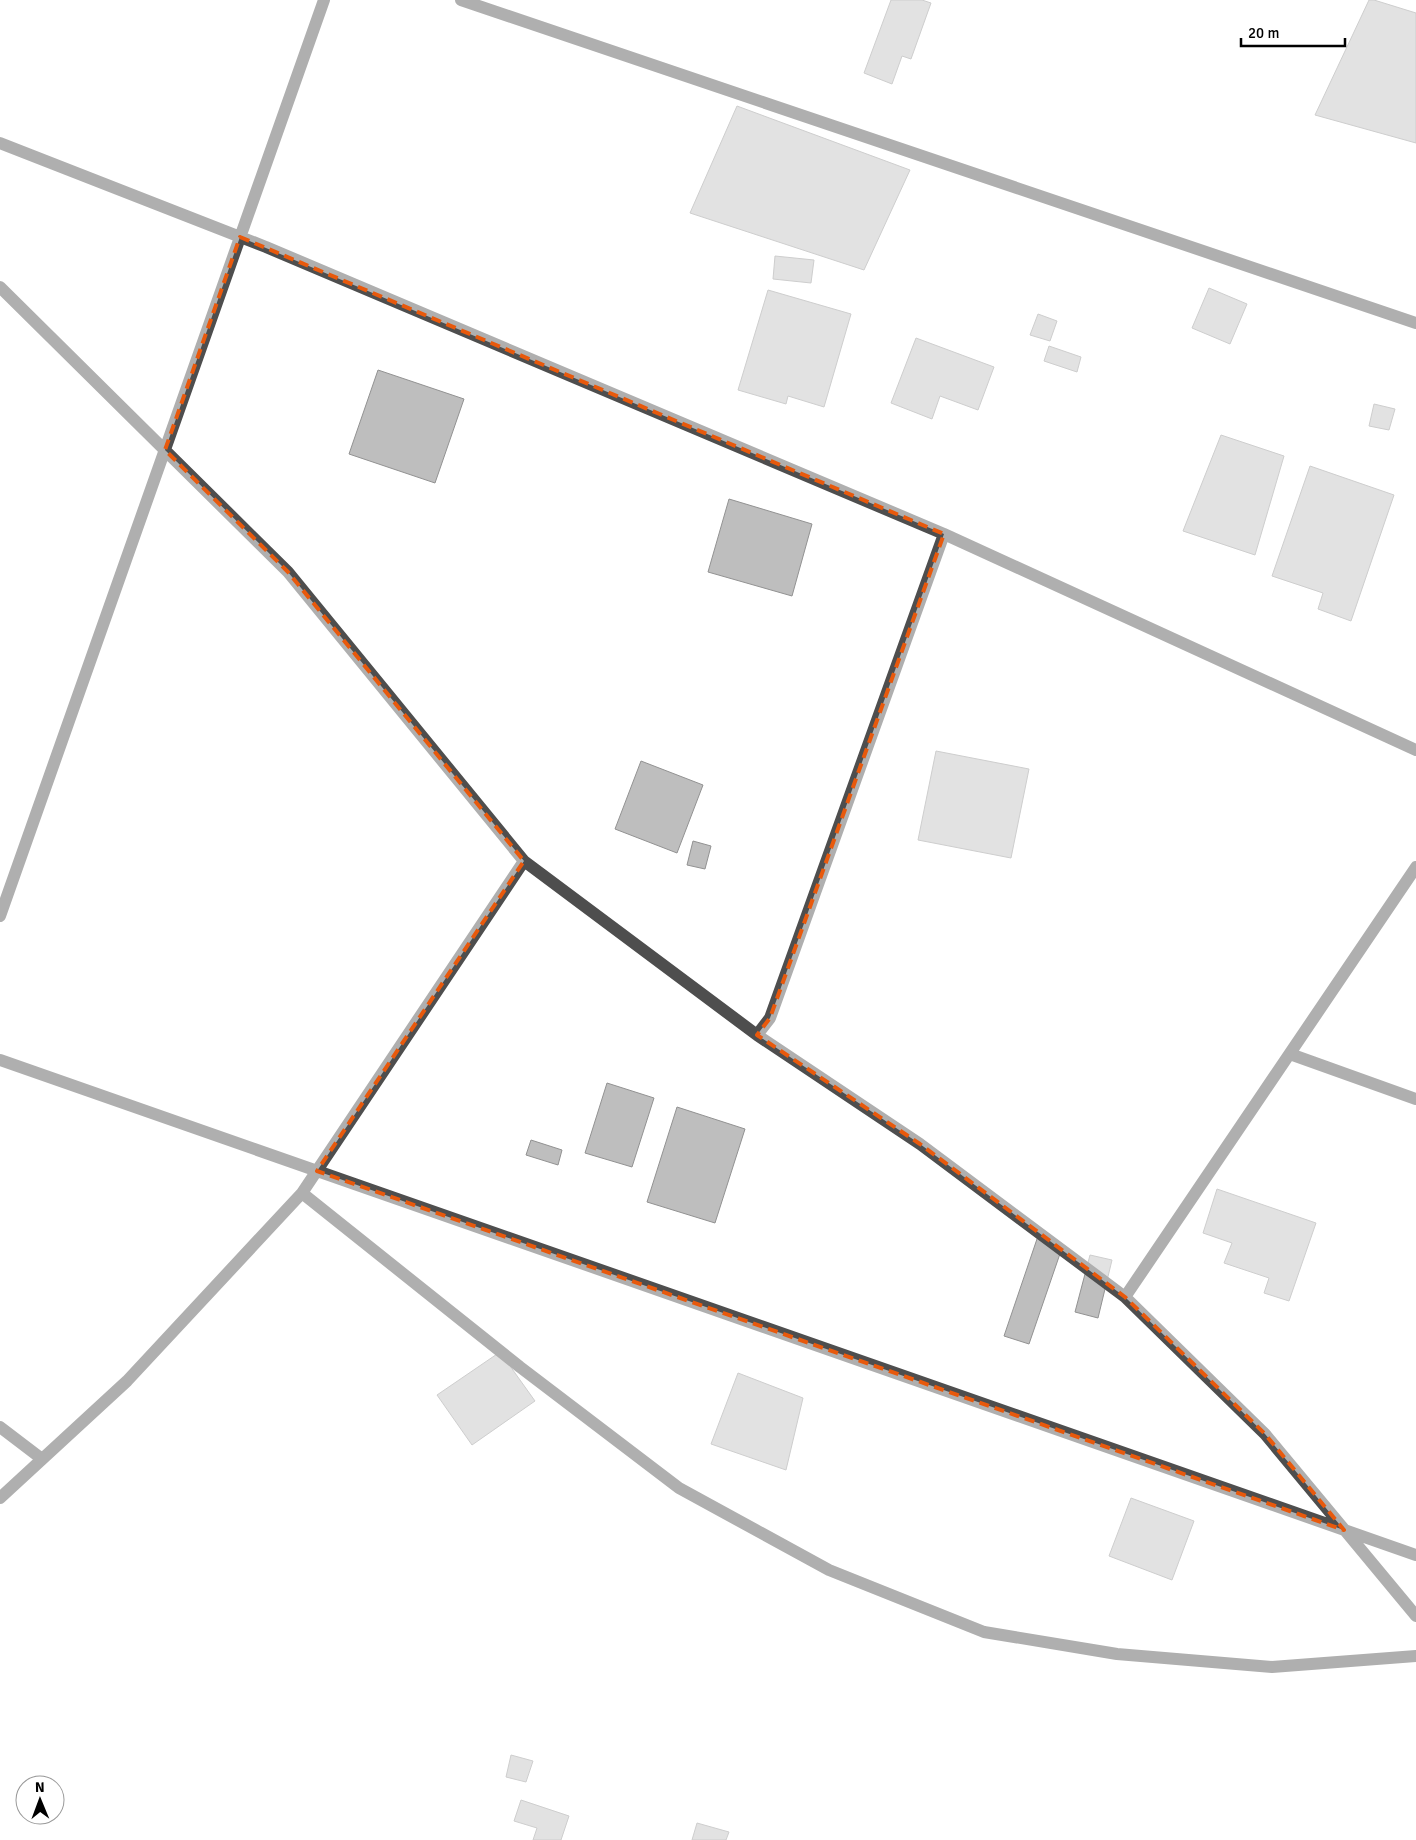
<svg xmlns="http://www.w3.org/2000/svg" width="1416" height="1840" font-family="Signika,sans-serif">
  <rect width="100%" height="100%" fill="#fff"/>
  <path fill="#bebebe" stroke="#929292" d="M891 0H922L931 3 911 59 902 56 892 84 864 73Z
    M1369 0H1374L1416 13V143L1315 115Z
    M737 106 910 170 864 270 690 213Z
    M775 256 814 260 811 283 773 279Z
    M1209 288 1247 304 1230 344 1192 328Z
    M768 290 851 314 824 407 788 396 786 404 738 390Z
    M1038 314 1057 321 1050 341 1030 335Z
    M916 338 994 367 978 410 940 396 932 419 891 403Z
    M1049 346 1081 357 1077 372 1044 361Z
    M378 370 464 399 435 483 349 454Z
    M1374 404 1395 409 1389 430 1369 426Z
    M1221 435 1284 456 1255 555 1183 531Z
    M1310 466 1394 495 1351 621 1318 609 1323 593 1272 576Z
    M729 499 812 524 792 596 708 572Z
    M936 751 1029 769 1011 858 918 840Z
    M641 761 703 785 677 853 615 829Z
    M693 841 711 846 705 869 687 865Z
    M607 1083 654 1098 632 1167 585 1153Z
    M677 1107 745 1129 715 1223 647 1202Z
    M531 1140 562 1150 558 1165 526 1155Z
    M1217 1189 1316 1223 1289 1301 1264 1293 1269 1278 1224 1263 1232 1243 1203 1233Z
    M1038 1236 1063 1245 1029 1344 1004 1336Z
    M1090 1255 1112 1260 1098 1318 1075 1312Z
    M500 1352 535 1401 472 1445 437 1395Z
    M738 1373 803 1398 786 1470 711 1444Z
    M1131 1498 1194 1521 1172 1580 1109 1556Z
    M511 1755 533 1761 526 1782 506 1777Z
    M521 1800 569 1816 561 1840H533L537 1828 514 1821Z
    M697 1823 729 1832 726 1840H692Z"/>
  <g fill="none" stroke-linecap="round" stroke-linejoin="round">
    <path stroke="#4e4e4e" stroke-width="12" d="M461 0 1416 323
      M0 143 266 247 944 534 1416 750
      M0 287 288 572 524 861 757 1035 920 1144 1125 1297 1265 1434 1416 1616
      M0 916 324 0
      M757 1035 770 1018 944 534
      M1290 1054 1416 1099
      M0 1060 1416 1555
      M302 1193 520 1367 679 1488 829 1570 984 1632 1117 1654 1272 1667 1416 1656
      M1125 1297 1416 867
      M0 1427 42 1459
      M0 1498 127 1381 302 1193 524 861"/>
  </g>
  <path d="M0 0H1416V1840H0ZM240 237 944 534 770 1018 757 1035 920 1144 1125 1297 1265 1434 1344 1530 317 1171 524 861 288 572 165 450Z" fill="#fff" fill-opacity=".55" fill-rule="evenodd"/>
  <path fill="none" stroke="#e8590c" stroke-width="4" stroke-dasharray="10 6" stroke-linejoin="round" d="M240 237 944 534 770 1018 757 1035 920 1144 1125 1297 1265 1434 1344 1530 317 1171 524 861 288 572 165 450Z"/>
  <g transform="translate(40 1800) rotate(359)"><circle r="24" fill="#ffffff" stroke="#999999"/>
  <path d="M0-4L9 19L0 12L-9 19Z" fill="#000000"/>
  <text y="-8" font-size="14" font-weight="bold" text-anchor="middle" fill="#000000">N</text>
  </g>
  <path d="M1241 38v8h104v-8" fill="none" stroke="#000000" stroke-width="2.5"/>
  <text x="1248" y="38" font-size="15" fill="#000000" stroke="#ffffff" stroke-width="4" paint-order="stroke">20 m</text>
</svg>
